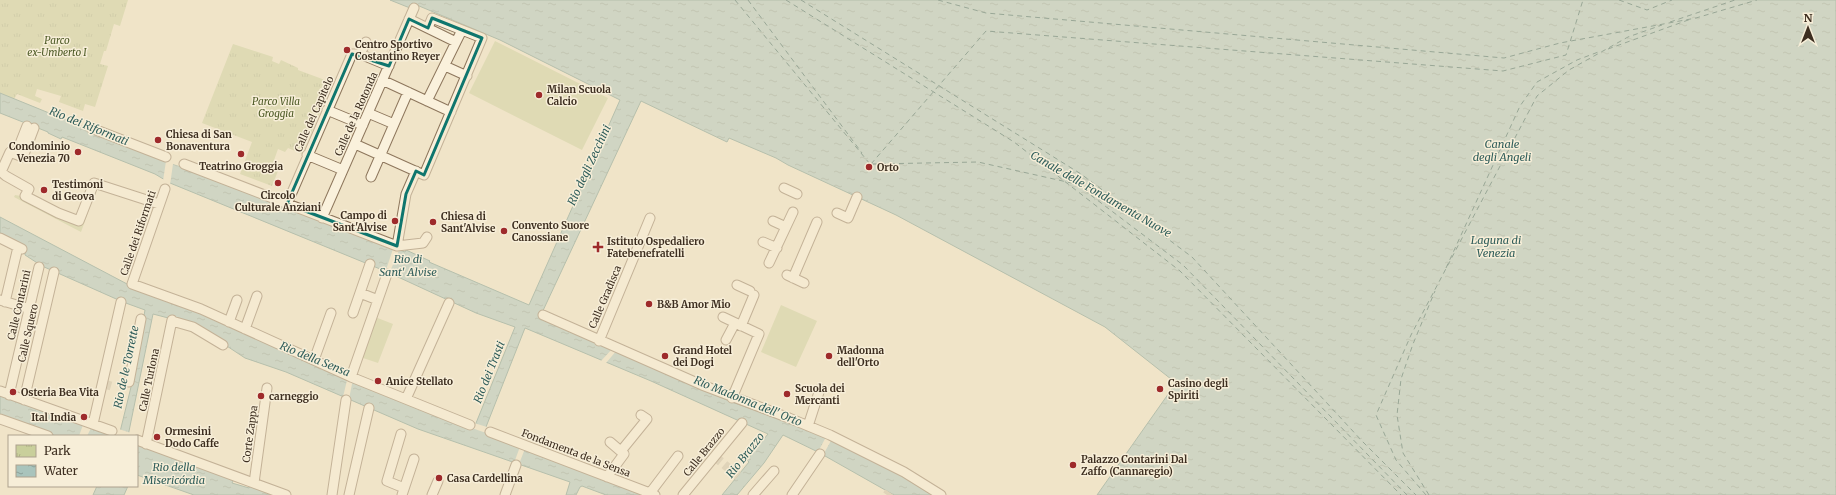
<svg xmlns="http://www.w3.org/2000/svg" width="1836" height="495" font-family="Merriweather,serif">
  <defs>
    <pattern id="park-tufts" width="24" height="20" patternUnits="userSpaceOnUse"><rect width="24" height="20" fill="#c9cf9b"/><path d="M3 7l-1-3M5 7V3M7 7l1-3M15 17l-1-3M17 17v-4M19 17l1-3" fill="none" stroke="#aeb285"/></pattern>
    <pattern id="water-ripples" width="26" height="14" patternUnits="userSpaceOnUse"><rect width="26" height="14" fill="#a9c4bc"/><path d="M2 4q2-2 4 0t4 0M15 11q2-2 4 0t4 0" fill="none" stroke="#8ba098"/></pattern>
  </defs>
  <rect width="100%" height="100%" fill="#f0e4c8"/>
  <path fill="#c9cf9b" d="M495 41 608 98 582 150 469 93Z
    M97 188 81 232 14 197 15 195 21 196 79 224Z
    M781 305 817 321 796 367 761 352Z
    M375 317 393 324 378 363 360 357Z"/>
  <path fill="url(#park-tufts)" d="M0 0H128L120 26 114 24 106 51H104L100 64 108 66 95 107 85 104 83 111 59 102 61 96 37 89 35 96 42 99 40 103 17 94 14 99 0 93Z
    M233 44 273 57 272 61 279 64 281 60 298 68V70L325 80 319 93 327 96 302 154 288 148 285 152 278 149 273 163 280 166 272 186 240 174 252 142 202 123Z"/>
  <path fill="url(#water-ripples)" stroke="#6f938a" d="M390 0H1836V495H1097L1176 383 1105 327 896 215 788 165 776 158 729 138 727 142 641 101 540 317 666 374 732 402 827 436 891 469 932 495H894L818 452 783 435 764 463 737 495H722L749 462 747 460 768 434 651 381 525 328 484 432 648 495H606L582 486 580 487 576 495H566L570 482 418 429 286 372 245 358 195 325 153 314 128 436H119L131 387 145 310 123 302 42 266 25 255V247L0 234V217L129 285 205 315 474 428 515 327 476 313 385 271 170 183 155 174 62 137 61 139 48 133V132L0 113V93L184 168 394 248 405 252 406 250 430 261 429 262 529 305 620 100 500 40 412 3 410 8Z
    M0 393 113 436H56L0 416Z
    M137 445 234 479 232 483 249 488 250 485 278 495H194L137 475Z
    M97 486H128L124 495H93Z"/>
  <path fill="#f0e4c8" d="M164 157 183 166 182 167 173 164 170 185 163 181 166 161Z
    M394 246 400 248 389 274 385 273Z
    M613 348 617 350 606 363H601V361Z
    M348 376 353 379 349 399 343 397Z
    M84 422 92 426 87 436H79Z
    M474 423 487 427 486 431 489 434 469 427 473 426Z
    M119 429 131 433 130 436H117Z
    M827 435 833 437 822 457 818 452Z
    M521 444 526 446 519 464 514 463Z"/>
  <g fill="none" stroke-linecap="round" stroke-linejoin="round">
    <path stroke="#2f5d5a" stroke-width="1" stroke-dasharray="5 4" stroke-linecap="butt" d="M735 0 870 164
      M748 0 862 153
      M786 0 1014 142 1180 271 1401 495
      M801 0 1081 174 1192 257 1362 441 1416 495
      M938 0 986 13 1504 58 1560 43 1696 18 1757 0
      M1619 0 1647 10 1672 0
      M1670 22 1735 0
      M1608 49 1691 19
      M871 164 986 31 1503 71 1566 55 1583 0
      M872 164 978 162 1076 184 1183 265 1407 495
      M1446 268 1520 106 1537 82 1577 60 1601 51
      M1426 495 1396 460 1376 415 1411 335 1537 96 1569 70 1628 37 1662 25
      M1429 495 1403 453 1397 415 1401 379 1413 344 1435 291"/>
    <path stroke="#ccc0a6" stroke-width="9" stroke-dasharray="9 4.5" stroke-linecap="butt" d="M104 384 111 386
      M714 456 738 476
      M887 495 889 492"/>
    <g stroke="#8d765c" stroke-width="11">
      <path id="pedestrian" d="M428 28 432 18 462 30
        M360 54 389 66
        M445 66 467 76
        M382 80 451 112
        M427 101 456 42
        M327 110 363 125
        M368 113 394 124
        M91 128 166 157
        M355 144 424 175 482 38 462 30 456 42 409 19
        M16 154 27 126
        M307 155 343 170
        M184 164 397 246 423 243 427 237
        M0 171 6 176 29 189 25 196 58 213 79 221 94 183 159 204
        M1 172 10 152 23 157 34 128
        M371 177 408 92
        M784 188 797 194
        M165 189 132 284 201 309 351 377 470 425
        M287 204 352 54H360L366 42
        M837 213 848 218 857 197
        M322 218 414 8
        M773 221 786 227
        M0 238 22 249
        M763 242 777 248
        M397 246 406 194 416 171
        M769 263 793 212
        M787 275 804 283
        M793 278 817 222
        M737 285 750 291
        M360 293 378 300
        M0 300 30 309
        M5 302 18 247
        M353 313 370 264
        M543 315 702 385 789 418 830 435 904 472 941 495
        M723 317 759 334 732 398
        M172 321 193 327 223 345
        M229 322 237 300
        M741 326 754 295
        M245 329 257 296
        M726 340 735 323
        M599 341 650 218
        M314 360 331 313
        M351 377 387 274
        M129 382 141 319
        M0 391 112 431
        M9 395 39 267
        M406 399 449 303
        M24 400 54 272
        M0 419 48 436
        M93 424 121 302
        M808 426 820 389
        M490 432 655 495
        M401 434 387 481 404 488
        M137 440 286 495
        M146 444 172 320
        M621 451 647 419 641 415
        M607 477 624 454 610 442
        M254 483 267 388
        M650 493 678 456
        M332 495 346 400
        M349 495 369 408
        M402 495 414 459
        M432 495 438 481
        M505 495 516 465
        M683 495 742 423
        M753 495 774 471
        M792 495 820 454"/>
    </g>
    <use href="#pedestrian" stroke="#faf1dc" stroke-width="9"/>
  </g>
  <path d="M0 0H1836V495H0ZM432 18 482 38 424 175 416 171 406 194 397 246 287 204 352 54 389 66 409 19 428 28Z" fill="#f0e4c8" fill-opacity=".55" fill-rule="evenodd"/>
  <path fill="none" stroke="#0f766e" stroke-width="3" stroke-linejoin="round" d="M432 18 482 38 424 175 416 171 406 194 397 246 287 204 352 54 389 66 409 19 428 28Z"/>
  <g fill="#9e2a2b" stroke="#f7eed8" stroke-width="1.5">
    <circle cx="347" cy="50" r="4"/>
    <circle cx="539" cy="95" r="4"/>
    <circle cx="158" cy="140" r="4"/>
    <circle cx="78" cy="152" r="4"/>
    <circle cx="241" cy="154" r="4"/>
    <circle cx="869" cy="167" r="4"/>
    <circle cx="278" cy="183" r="4"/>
    <circle cx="44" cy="190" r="4"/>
    <circle cx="395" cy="221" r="4"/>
    <circle cx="433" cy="222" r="4"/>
    <circle cx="504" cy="231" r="4"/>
    <path d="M596 241h4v4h4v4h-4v4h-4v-4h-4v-4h4z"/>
    <circle cx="649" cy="304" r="4"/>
    <circle cx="665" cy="356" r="4"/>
    <circle cx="829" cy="356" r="4"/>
    <circle cx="378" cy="381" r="4"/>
    <circle cx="1160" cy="389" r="4"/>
    <circle cx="13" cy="392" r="4"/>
    <circle cx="787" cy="394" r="4"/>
    <circle cx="261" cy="396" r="4"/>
    <circle cx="84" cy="417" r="4"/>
    <circle cx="157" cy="437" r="4"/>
    <circle cx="1073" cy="465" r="4"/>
    <circle cx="439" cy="478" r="4"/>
  </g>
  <g text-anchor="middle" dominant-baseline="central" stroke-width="3" stroke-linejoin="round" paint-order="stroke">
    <g font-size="10" font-style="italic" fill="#4d5a26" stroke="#f7eed8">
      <text x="57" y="40">Parco<tspan x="57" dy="12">ex-Umberto I</tspan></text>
      <text x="276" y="101">Parco Villa<tspan x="276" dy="12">Groggia</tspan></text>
    </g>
    <g font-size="10" font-weight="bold" fill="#3d2e20" stroke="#f7eed8" text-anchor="start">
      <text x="355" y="44">Centro Sportivo<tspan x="355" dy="12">Costantino Reyer</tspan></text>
      <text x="547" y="89">Milan Scuola<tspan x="547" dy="12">Calcio</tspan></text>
      <text x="166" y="134">Chiesa di San<tspan x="166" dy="12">Bonaventura</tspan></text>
      <text x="70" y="146" text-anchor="end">Condominio<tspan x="70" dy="12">Venezia 70</tspan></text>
      <text x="241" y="166" text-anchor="middle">Teatrino Groggia</text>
      <text x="877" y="167">Orto</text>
      <text x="52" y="184">Testimoni<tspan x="52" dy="12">di Geova</tspan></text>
      <text x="278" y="195" text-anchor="middle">Circolo<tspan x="278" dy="12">Culturale Anziani</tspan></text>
      <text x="387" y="215" text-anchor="end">Campo di<tspan x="387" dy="12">Sant'Alvise</tspan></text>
      <text x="441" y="216">Chiesa di<tspan x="441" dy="12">Sant'Alvise</tspan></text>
      <text x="512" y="225">Convento Suore<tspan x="512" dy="12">Canossiane</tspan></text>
      <text x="607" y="241">Istituto Ospedaliero<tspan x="607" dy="12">Fatebenefratelli</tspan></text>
      <text x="657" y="304">B&amp;B Amor Mio</text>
      <text x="673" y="350">Grand Hotel<tspan x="673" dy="12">dei Dogi</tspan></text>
      <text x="837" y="350">Madonna<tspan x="837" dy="12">dell'Orto</tspan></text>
      <text x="386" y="381">Anice Stellato</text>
      <text x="1168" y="383">Casino degli<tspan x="1168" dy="12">Spiriti</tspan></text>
      <text x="795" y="388">Scuola dei<tspan x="795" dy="12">Mercanti</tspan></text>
      <text x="21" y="392">Osteria Bea Vita</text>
      <text x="269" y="396">carneggio</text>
      <text x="76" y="417" text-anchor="end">Ital India</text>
      <text x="165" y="431">Ormesini<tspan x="165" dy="12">Dodo Caffe</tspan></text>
      <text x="1081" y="459">Palazzo Contarini Dal<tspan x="1081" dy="12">Zaffo (Cannaregio)</tspan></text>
      <text x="447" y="478">Casa Cardellina</text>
    </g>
    <g font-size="10" fill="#3d2e20" stroke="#f7eed8">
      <text transform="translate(314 114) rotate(-66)">Calle del Capitelo</text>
      <text transform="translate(356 114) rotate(-66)">Calle de la Rotonda</text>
      <text transform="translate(138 233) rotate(-71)">Calle dei Riformati</text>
      <text transform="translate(605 297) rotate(-67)">Calle Gradisca</text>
      <text transform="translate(19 305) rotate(-77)">Calle Contarini</text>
      <text transform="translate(28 333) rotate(-77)">Calle Squero</text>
      <text transform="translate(149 380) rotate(-78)">Calle Turlona</text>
      <text transform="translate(250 434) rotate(-82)">Corte Zappa</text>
      <text transform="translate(704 452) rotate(-51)">Calle Brazzo</text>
      <text transform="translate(576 453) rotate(21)">Fondamenta de la Sensa</text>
    </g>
    <g font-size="11" font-style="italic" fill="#2f5d5a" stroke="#f7eed8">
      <text transform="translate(89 126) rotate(22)">Rio dei Riformati</text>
      <text x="1502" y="144">Canale<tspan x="1502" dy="13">degli Angeli</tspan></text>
      <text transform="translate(589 165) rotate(-65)">Rio degli Zecchini</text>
      <text transform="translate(1101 194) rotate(30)">Canale delle Fondamenta Nuove</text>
      <text x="1496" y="240">Laguna di<tspan x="1496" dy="13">Venezia</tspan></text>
      <text x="408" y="259">Rio di<tspan x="408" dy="13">Sant' Alvise</tspan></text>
      <text transform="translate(315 359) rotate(22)">Rio della Sensa</text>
      <text transform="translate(126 367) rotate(-78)">Rio de le Torrette</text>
      <text transform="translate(489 372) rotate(-68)">Rio dei Trasti</text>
      <text transform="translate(748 401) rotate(22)">Rio Madonna dell' Orto</text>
      <text transform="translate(745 455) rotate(-52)">Rio Brazzo</text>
      <text x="174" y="467">Rio della<tspan x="174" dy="13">Misericórdia</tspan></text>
    </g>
  </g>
  <rect x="8" y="435" width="130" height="52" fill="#f7eed8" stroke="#ada18e"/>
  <rect x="16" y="445" width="20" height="12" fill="url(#park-tufts)" stroke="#ada18e"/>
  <text x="44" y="455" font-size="12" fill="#3d2e20">Park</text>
  <rect x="16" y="465" width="20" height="12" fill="url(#water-ripples)" stroke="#ada18e"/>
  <text x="44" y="475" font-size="12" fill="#3d2e20">Water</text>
  <g transform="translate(1808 28)" stroke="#f7eed8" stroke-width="3" paint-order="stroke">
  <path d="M0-3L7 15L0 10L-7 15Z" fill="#3d2e20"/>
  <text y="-6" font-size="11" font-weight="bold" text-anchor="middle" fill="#3d2e20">N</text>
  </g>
</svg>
